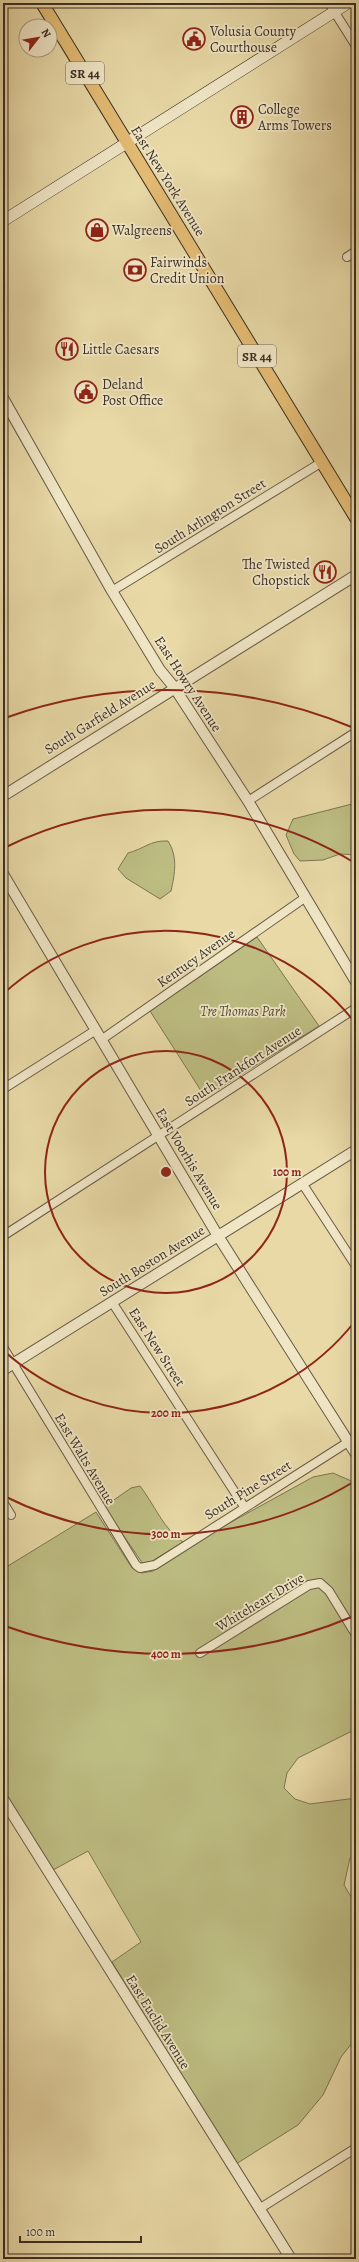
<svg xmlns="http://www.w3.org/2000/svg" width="359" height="2262" font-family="Alegreya,serif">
  <rect width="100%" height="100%" fill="#e8d9a7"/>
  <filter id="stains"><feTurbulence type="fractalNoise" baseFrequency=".005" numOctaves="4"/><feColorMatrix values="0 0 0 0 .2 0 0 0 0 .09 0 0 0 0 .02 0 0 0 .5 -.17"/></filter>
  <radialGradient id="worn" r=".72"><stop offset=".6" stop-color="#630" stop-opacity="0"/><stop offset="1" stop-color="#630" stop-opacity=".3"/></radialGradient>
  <path fill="#bdbd82" stroke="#7c7654" d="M356 803V855L340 854 323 860 300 861 294 854 286 835 293 819Z
    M168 841C178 857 175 873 171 891L160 899 126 878 118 869 128 853C144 849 150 840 168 841Z
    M257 937 319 1026 205 1097 150 1011Z
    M333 1473 356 1483V1729L298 1758 287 1773 284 1788 295 1799 310 1804 356 1798V1854L350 1858 344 1885 356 1905V2038L341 2057 323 2095 298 2125 236 2164 112 1962 141 1942 88 1851 53 1870 3 1790V1569L96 1512 132 1568 142 1573 153 1571 215 1531 313 1477Z
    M140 1486C154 1504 164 1530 183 1542L149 1563 143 1564 104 1507 131 1488Z"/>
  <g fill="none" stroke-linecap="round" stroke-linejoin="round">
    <g stroke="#675a46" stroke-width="10">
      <path id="minor" d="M329 3 356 46
        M347 257 356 251
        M112 591 322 462
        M248 801 356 732
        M101 1040 306 897
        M3 1089 96 1030
        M302 1183 356 1266
        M3 1236 356 1008
        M112 1302 245 1508
        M3 1347 136 1565 140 1568 155 1565 356 1437
        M3 1502 11 1515
        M200 1653 309 1585 320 1583 329 1591 356 1635
        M259 2209 356 2148"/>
    </g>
    <g stroke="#675a46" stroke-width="12">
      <path id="tertiary" d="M3 398 112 591 160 670 174 687 248 801 356 982
        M3 796 356 575
        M3 874 218 1236 356 1454
        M3 1370 356 1150
        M3 1799 291 2259"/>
    </g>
    <g stroke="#3c3025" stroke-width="12">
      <path id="secondary" d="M3 221 348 3"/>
    </g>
    <g stroke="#3c3025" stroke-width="14">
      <path id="primary" d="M42 3 356 518"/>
    </g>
    <use href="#minor" stroke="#f0e6c6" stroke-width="8"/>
    <use href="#tertiary" stroke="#f0e6c6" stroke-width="10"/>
    <use href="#secondary" stroke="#f0e6c6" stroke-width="11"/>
    <use href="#primary" stroke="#e4bc74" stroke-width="12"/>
  </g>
  <g fill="none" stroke="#8f2418" stroke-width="2">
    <circle cx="166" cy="1172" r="121"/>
    <path d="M356 1320A241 241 0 0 1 3 1350M3 994A241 241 0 0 1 356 1024"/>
    <path d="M355 1481A362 362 0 0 1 4 1496M4 848A362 362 0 0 1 355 863"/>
    <path d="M354 1616A482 482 0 0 1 5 1626M5 718A482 482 0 0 1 354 728"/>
  </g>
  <defs>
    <g id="civic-ring" transform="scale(1.15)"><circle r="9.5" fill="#f0e6c6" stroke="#8f2418" stroke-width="1.5"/><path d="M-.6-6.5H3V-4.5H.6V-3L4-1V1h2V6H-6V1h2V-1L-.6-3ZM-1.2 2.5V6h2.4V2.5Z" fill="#8f2418"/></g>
    <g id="building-ring" transform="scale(1.15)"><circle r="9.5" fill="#f0e6c6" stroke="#8f2418" stroke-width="1.5"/><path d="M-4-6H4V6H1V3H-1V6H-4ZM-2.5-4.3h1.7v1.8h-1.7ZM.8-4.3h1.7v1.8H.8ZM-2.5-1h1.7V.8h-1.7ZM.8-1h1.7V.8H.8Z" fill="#8f2418"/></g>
    <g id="shop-ring" transform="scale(1.15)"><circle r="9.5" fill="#f0e6c6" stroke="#8f2418" stroke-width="1.5"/><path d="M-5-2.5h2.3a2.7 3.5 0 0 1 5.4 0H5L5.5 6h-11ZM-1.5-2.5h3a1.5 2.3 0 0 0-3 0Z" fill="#8f2418"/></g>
    <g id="bank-ring" transform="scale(1.15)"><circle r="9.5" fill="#f0e6c6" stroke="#8f2418" stroke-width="1.5"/><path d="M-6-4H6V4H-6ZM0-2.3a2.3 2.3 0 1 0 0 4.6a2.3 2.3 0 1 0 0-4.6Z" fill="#8f2418"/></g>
    <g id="restaurant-ring" transform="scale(1.15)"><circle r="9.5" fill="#f0e6c6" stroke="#8f2418" stroke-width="1.5"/><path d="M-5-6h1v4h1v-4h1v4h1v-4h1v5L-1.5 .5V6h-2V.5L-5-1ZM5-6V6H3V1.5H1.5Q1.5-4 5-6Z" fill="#8f2418"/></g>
  </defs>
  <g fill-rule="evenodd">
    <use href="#civic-ring" x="194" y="39"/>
    <use href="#building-ring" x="242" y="117"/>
    <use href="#shop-ring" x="97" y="230"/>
    <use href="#bank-ring" x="135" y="270"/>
    <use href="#restaurant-ring" x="67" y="349"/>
    <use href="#civic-ring" x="86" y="392"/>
    <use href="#restaurant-ring" x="325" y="572"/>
  </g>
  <g text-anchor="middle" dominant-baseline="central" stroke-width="3.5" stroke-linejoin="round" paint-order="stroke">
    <g fill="#f0e6c6" stroke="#726755" stroke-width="1">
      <rect x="66" y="62" width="38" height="22" rx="3"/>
      <rect x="238" y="345" width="38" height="22" rx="3"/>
    </g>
    <g font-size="13" font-weight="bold" fill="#3c3025">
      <text x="85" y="73">SR 44</text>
      <text x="257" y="356">SR 44</text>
    </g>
    <g font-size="14" fill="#3c3025" stroke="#f0e6c6" text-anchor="start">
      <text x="210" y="31">Volusia County<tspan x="210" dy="16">Courthouse</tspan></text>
      <text x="258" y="109">College<tspan x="258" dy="16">Arms Towers</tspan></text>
      <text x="112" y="230">Walgreens</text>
      <text x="150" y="262">Fairwinds<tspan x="150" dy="16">Credit Union</tspan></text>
      <text x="82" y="349">Little Caesars</text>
      <text x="102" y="384">Deland<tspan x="102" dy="16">Post Office</tspan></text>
      <text x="310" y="564" text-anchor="end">The Twisted<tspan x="310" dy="16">Chopstick</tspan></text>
    </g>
    <g font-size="14" fill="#3c3025" stroke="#f0e6c6">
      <text transform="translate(168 181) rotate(58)">East New York Avenue</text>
      <text transform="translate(210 516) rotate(-32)">South Arlington Street</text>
      <text transform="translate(188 684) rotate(57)">East Howry Avenue</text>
      <text transform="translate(100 717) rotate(-32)">South Garfield Avenue</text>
      <text transform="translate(196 958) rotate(-35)">Kentucy Avenue</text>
      <text transform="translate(243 1066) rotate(-33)">South Frankfort Avenue</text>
      <text transform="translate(189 1159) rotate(59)">East Voorhis Avenue</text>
      <text transform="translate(152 1261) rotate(-32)">South Boston Avenue</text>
      <text transform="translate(157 1347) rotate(57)">East New Street</text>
      <text transform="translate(85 1459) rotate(59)">East Walts Avenue</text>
      <text transform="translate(248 1490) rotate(-32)">South Pine Street</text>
      <text transform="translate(260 1602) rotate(-31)">Whiteheart Drive</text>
      <text transform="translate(158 2022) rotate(58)">East Euclid Avenue</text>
    </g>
    <g font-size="14" font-style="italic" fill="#564c38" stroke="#f0e6c6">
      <text x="243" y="1011">Tre Thomas Park</text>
    </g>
  </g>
  <circle cx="166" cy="1172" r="6" fill="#8f2418" stroke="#f0e6c6" stroke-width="2"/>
  <g font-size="12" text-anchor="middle" font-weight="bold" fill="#8f2418" stroke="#f0e6c6" stroke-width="3.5" stroke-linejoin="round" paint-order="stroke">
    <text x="287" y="1176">100 m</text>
    <text x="166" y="1417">200 m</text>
    <text x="166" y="1538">300 m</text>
    <text x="166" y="1658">400 m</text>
  </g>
  <rect width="359" height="2262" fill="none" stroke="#e8d9a7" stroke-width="16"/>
  <rect x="4" y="4" width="351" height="2254" fill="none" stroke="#3c3025" stroke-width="2"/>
  <rect x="8" y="8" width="343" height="2246" fill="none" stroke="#3c3025"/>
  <g transform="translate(38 38) rotate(59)"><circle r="19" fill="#f0e6c6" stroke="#a89d86"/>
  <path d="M0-3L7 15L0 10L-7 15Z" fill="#8f2418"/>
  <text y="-6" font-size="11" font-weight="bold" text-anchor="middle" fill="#3c3025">N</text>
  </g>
  <path d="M20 2236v6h121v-6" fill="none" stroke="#3c3025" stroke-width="2"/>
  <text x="26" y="2236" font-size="12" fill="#3c3025" stroke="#f0e6c6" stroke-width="3" paint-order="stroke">100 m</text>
  <rect width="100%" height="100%" filter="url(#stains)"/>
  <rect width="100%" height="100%" fill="url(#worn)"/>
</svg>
